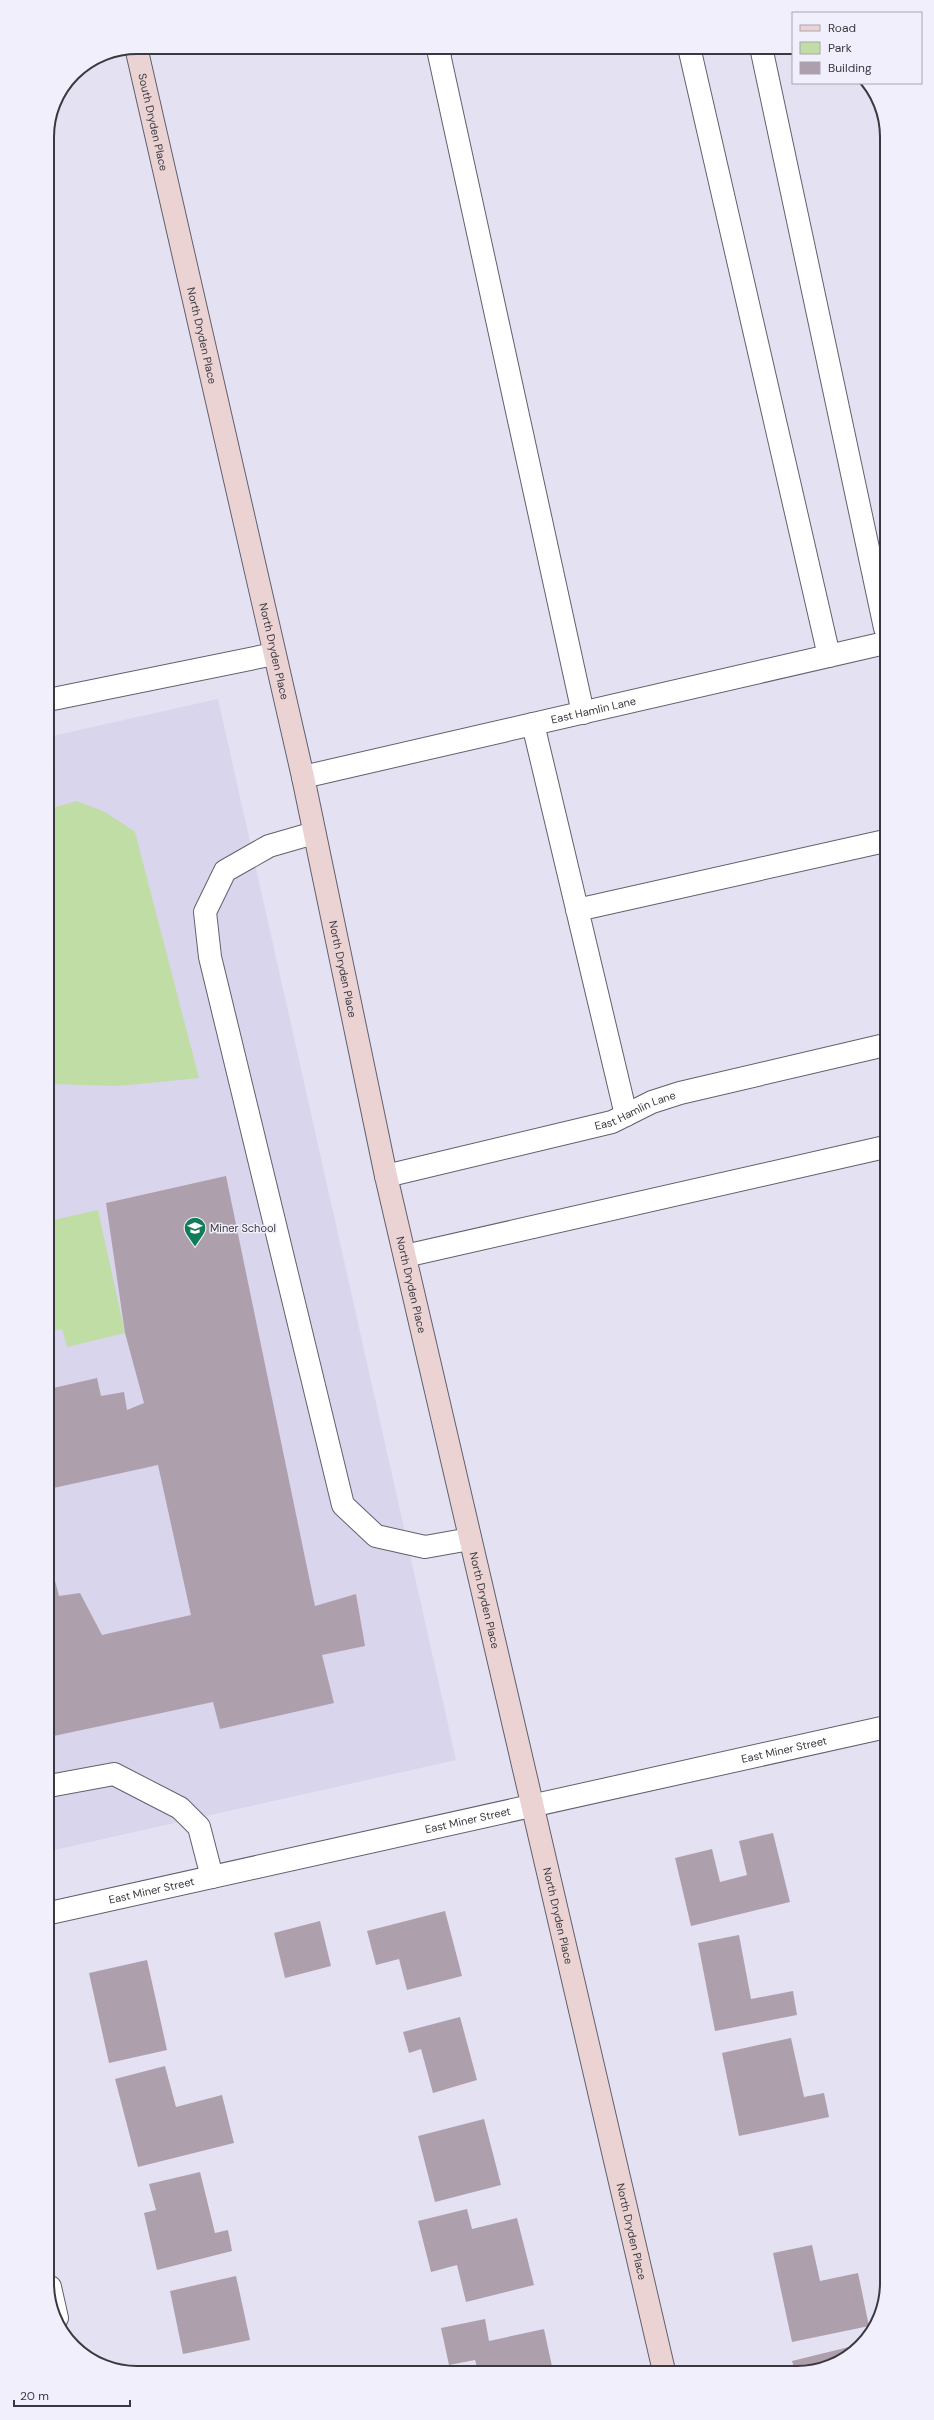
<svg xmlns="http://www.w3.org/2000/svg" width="934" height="2420" font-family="'DM Sans',sans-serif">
  <rect width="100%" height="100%" fill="#e4e1f2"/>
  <path fill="#d9d5ec" d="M218 699 456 1760 50 1851 48 737Z"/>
  <path fill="#c1dda6" d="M77 801 105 812 135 832 199 1078 118 1086 48 1084V809Z
    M98 1210 125 1333 67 1347 62 1329 49 1332V1221Z"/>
  <path fill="#ada0ac" d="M226 1176 315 1606 356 1594 365 1646 322 1655 334 1703 220 1729 213 1702 49 1737V1558L59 1596 80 1593 102 1635 191 1615 158 1465 49 1489V1389L97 1378 101 1396 124 1392 127 1410 144 1403 125 1333 106 1203Z
    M773 1833 790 1902 691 1926 675 1858 712 1849 720 1882 747 1875 739 1841Z
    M445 1911 462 1976 407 1990 399 1959 376 1965 367 1931Z
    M320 1921 331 1966 285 1978 274 1933Z
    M739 1935 751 1999 793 1991 797 2015 715 2031 698 1943Z
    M147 1960 167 2050 109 2063 89 1973Z
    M460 2017 477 2080 433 2093 421 2049 409 2053 403 2032Z
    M791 2038 804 2097 824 2093 829 2117 739 2136 722 2053Z
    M165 2066 176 2107 222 2095 234 2143 138 2167 115 2079Z
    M484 2119 501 2185 435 2202 418 2136Z
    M200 2172 215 2233 228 2230 232 2251 157 2270 144 2213 156 2210 149 2184Z
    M467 2209 472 2229 517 2218 534 2285 466 2302 457 2265 431 2272 418 2221Z
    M812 2245 820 2281 858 2273 869 2326 792 2342 773 2253Z
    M236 2276 250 2340 183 2354 170 2291Z
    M485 2319 489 2341 544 2329 553 2371H478L475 2360 449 2365 441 2328Z
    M853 2346 854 2348 821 2370H795L792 2361Z"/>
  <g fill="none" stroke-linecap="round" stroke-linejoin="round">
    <g stroke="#62606e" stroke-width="24">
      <path id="lane" d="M443 47 439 54 583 713
        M689 47 829 656
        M761 47 885 628
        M533 724 626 1115
        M314 833 269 846 225 871 205 912 210 957 343 1505 376 1536 425 1547 470 1539
        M577 910 885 841
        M405 1256 885 1147
        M49 1786 114 1774 180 1808 199 1827 212 1877"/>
    </g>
    <g stroke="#62606e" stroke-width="24">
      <g id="street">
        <path d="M48 700 274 654"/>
        <path id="s1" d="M303 777 885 643"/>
        <path id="s2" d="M386 1176 612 1122 652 1102 680 1093 885 1045"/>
        <path id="s3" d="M50 1913 886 1727"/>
        <path d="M50 2287 57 2318"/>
      </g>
    </g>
    <g stroke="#62606e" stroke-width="24">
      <g id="secondary">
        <path id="s4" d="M136 47 303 777 386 1176 664 2371"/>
      </g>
    </g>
    <use href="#lane" stroke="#fff" stroke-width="22"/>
    <use href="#street" stroke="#fff" stroke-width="22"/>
    <use href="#secondary" stroke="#ebd3d4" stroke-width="22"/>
  </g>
  <defs>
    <g id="school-pin" transform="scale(1.15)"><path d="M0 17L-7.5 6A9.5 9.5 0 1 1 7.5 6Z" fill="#117c57" stroke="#f1effc"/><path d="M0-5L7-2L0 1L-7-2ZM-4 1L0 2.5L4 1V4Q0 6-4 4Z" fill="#fff"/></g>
  </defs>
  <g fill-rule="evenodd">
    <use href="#school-pin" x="195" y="1228"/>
  </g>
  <g text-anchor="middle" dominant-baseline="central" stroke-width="3" stroke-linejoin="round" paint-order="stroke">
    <g font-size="11" fill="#3a393f" stroke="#f1effc">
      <text stroke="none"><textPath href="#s4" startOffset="77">South Dryden Place</textPath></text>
      <text stroke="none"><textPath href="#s4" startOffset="296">North Dryden Place</textPath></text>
      <text stroke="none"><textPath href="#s4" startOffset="620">North Dryden Place</textPath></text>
      <text stroke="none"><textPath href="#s1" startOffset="298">East Hamlin Lane</textPath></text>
      <text stroke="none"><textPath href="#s4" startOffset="945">North Dryden Place</textPath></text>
      <text stroke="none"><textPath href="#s2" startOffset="258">East Hamlin Lane</textPath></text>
      <text stroke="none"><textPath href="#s4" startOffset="1268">North Dryden Place</textPath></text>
      <text stroke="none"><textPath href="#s4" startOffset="1592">North Dryden Place</textPath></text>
      <text stroke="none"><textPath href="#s3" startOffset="752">East Miner Street</textPath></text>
      <text stroke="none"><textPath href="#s3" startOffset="428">East Miner Street</textPath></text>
      <text stroke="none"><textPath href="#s3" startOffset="104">East Miner Street</textPath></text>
      <text stroke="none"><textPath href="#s4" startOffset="1916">North Dryden Place</textPath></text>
      <text stroke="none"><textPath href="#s4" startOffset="2240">North Dryden Place</textPath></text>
    </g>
    <g font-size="11" fill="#3a393f" stroke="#f1effc" text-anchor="start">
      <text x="210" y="1228">Miner School</text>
    </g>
  </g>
  <path d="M0 0H934V2420H0ZM137 54H797A83 83 0 0 1 880 137V2283A83 83 0 0 1 797 2366H137A83 83 0 0 1 54 2283V137A83 83 0 0 1 137 54Z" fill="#f1effc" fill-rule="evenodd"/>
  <path fill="none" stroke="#3a393f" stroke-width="2" d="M137 54H797A83 83 0 0 1 880 137V2283A83 83 0 0 1 797 2366H137A83 83 0 0 1 54 2283V137A83 83 0 0 1 137 54Z"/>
  <rect x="792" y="12" width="130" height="72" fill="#f1effc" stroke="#a8a6b0"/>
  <rect x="800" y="25" width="20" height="6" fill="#ebd3d4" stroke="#a8a6b0"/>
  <text x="828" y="32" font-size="12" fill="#3a393f">Road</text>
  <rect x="800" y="42" width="20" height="12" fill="#c1dda6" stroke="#a8a6b0"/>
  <text x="828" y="52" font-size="12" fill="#3a393f">Park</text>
  <rect x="800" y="62" width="20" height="12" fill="#ada0ac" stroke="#a8a6b0"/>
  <text x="828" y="72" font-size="12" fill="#3a393f">Building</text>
  <path d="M14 2400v6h116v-6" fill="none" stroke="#3a393f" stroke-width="2"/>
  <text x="20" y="2400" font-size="12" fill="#3a393f" stroke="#f1effc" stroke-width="3" paint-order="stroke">20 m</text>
</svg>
